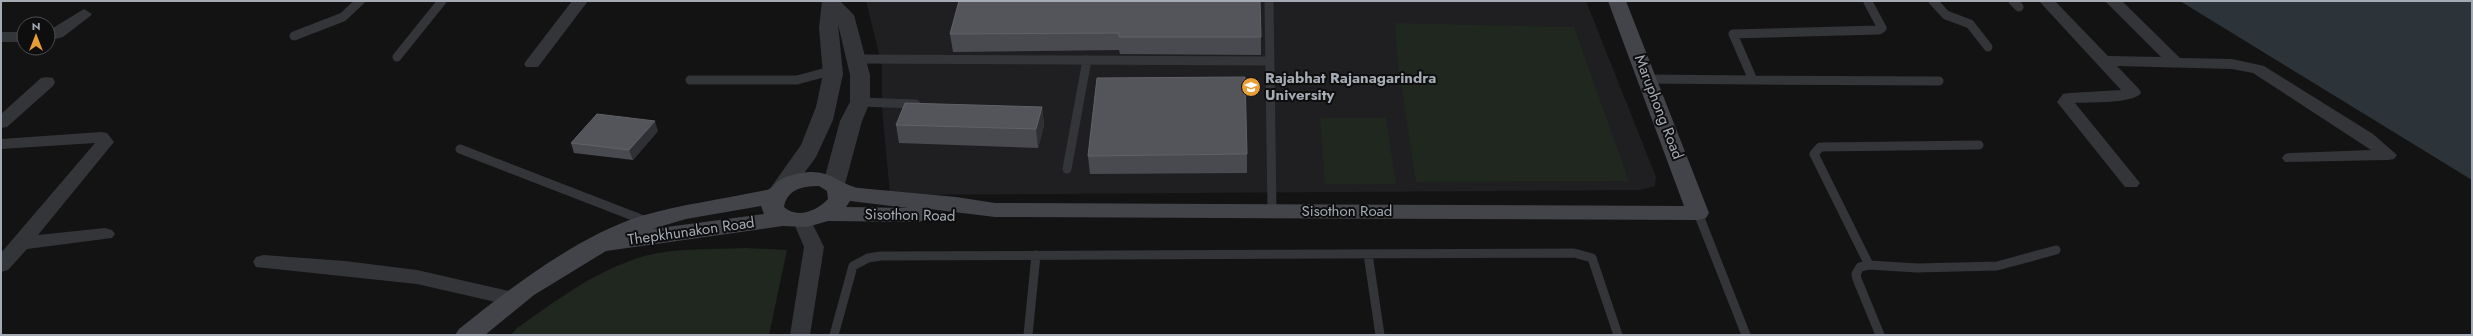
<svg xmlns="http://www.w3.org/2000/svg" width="2473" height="336" font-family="Jost,sans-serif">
  <rect width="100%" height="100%" fill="#131314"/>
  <path fill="#1f1f21" d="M866 1H1586L1656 177 1655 186 1640 190 890 195 882 108V66Z"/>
  <path fill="#1f271f" d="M1395 23 1574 27 1629 181 1416 182 1398 64Z
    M1320 118H1386L1396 184H1325Z
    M745 248 787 250 769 335H511L517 328C556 301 592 273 638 258 671 247 711 250 745 248Z"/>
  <path fill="#2c3439" d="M2180 1H2472V180Z"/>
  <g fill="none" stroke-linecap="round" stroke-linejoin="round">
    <path stroke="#343539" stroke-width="9" d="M1269 1 1272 211
      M1933 1 1946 15 1970 24 1988 47
      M2013 1 2019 7
      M294 36 343 17 360 1
      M397 57 442 1
      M857 59 1268 61
      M1648 79 1753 80 1733 34 1879 30 1882 28 1868 2
      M690 80H797L834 70
      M1753 80 1939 81
      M860 102 916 104
      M460 149 646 221
      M1067 169 1087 60
      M1698 213 1746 335
      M1368 254 1380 335
      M1869 265 1814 154 1820 147 1979 145
      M834 335 853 266 868 258 881 256 1574 253 1592 258 1618 335
      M1028 335 1036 255
      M1880 335 1857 279 1856 274 1860 267 1869 265 1917 268 1997 266 2056 250"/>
    <path fill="#343539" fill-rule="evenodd" d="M572 1H588L538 67H526L524 64 526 61Z
      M2039 1H2055L2108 56 2161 57 2105 1H2122L2180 58 2232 59 2264 66 2373 134 2397 155 2394 159 2388 160 2285 162 2282 158 2285 154 2291 153 2371 150 2253 73 2232 69 2117 66 2139 89 2141 93C2133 104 2089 102 2075 103L2140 183 2137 187H2125L2057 102 2063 94 2069 93 2121 90Z
      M84 9 92 14 89 17 63 37 48 41V31Z
      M1 32H24V42H1Z
      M47 77 53 78 55 82 53 86 7 127 1 128V114L41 78Z
      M101 132 107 133 114 142 38 235 105 228 112 230 115 234 112 238 27 249 8 270 1 272V253L95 143 1 149V139Z
      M802 215 809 217 824 247 810 335H790L804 247 793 221 795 217Z
      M263 255 345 261 417 270 513 292 520 294 523 299 520 304 513 306 417 284 256 267 253 262 256 257Z"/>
    <path fill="#343539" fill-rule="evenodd" d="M822 1H840L854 15 870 75V102L862 121 845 184 842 189 834 191 826 189 823 184 840 121 850 102V75L838 24 843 74 833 120 816 157 788 195 780 197 772 195 769 190 801 145 816 107 823 74 819 28Z"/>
    <path fill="#424449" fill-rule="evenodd" d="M1608 1H1626L1709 213 1706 218 1698 220 995 217 921 208 926 210 929 215 926 220 918 222 828 221 807 227 783 226 606 251 534 295 485 335H455L459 329C510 288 578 236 641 216 682 204 724 199 766 190 771 190 775 183 780 180 788 175 800 173 809 172 832 171 841 185 859 188L956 197 995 203 1684 206ZM819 186 827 191 828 199C817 211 797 219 784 207 787 189 803 186 819 186ZM850 201 908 208 846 207ZM761 206 764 214 652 229 686 219Z"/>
  </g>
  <path fill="#494a4f" d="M959 1 1261 37V55L1120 54 1119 50 953 52 950 34Z
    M1042 107 1044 125 1038 148 899 143 896 125Z
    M658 131 633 160 574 153 571 143Z
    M1247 154V173L1090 174 1088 156Z"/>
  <path fill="#2f3033" d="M1042 107 1044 125 1038 148 1036 129Z
    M655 121 658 131 633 160 629 150Z"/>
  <path fill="#53555a" stroke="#606268" d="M959 1H1260L1261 37H1119V33L950 34Z
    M1245 77 1247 154 1088 156 1097 78Z
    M905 103 1042 107 1036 129 896 125Z
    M597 114 655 121 629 150 571 143Z"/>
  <defs>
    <g id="university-disc" transform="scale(1)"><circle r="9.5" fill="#e89e37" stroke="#0e0e0f"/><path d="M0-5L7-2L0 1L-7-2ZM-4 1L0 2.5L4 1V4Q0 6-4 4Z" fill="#fff"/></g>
  </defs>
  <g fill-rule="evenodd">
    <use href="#university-disc" x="1251" y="87"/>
  </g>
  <g text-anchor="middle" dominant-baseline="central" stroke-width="4" stroke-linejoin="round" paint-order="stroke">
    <g font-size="15" font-weight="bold" fill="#a5abb4" stroke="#0e0e0f" text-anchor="start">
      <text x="1265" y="78">Rajabhat Rajanagarindra<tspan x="1265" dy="17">University</tspan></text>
    </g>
    <g font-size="15" fill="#a5abb4" stroke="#0e0e0f">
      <text transform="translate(1659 107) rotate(69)">Maruphong Road</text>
      <text x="1347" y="211">Sisothon Road</text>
      <text transform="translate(910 215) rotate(1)">Sisothon Road</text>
      <text transform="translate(691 231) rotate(-8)">Thepkhunakon Road</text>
    </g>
  </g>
  <rect width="2473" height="336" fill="none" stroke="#a5abb4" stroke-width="4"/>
  <g transform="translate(36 36)"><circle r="19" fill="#0e0e0f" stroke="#4a4d51"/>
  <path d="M0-3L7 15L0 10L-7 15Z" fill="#e89e37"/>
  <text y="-6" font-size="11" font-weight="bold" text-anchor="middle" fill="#a5abb4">N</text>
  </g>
</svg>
